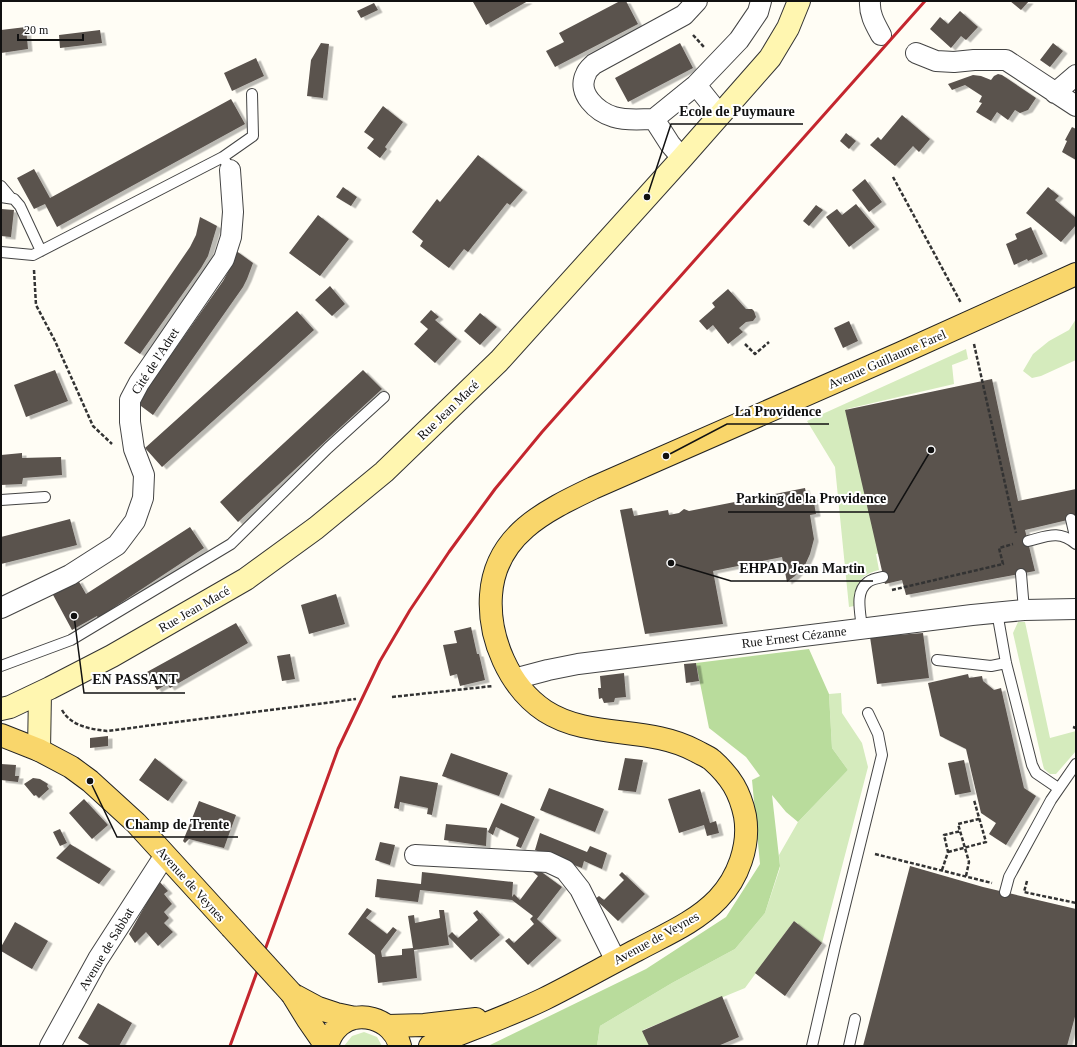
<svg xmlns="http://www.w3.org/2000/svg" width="1077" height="1047" font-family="'Times New Roman',serif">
  <defs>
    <filter id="shadow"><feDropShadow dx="4.5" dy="2.5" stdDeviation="0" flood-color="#0004"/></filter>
  </defs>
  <rect width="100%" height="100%" fill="#fffdf5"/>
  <path fill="#d5ebbd" d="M1076 319V360L1041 376 1032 378 1023 371 1033 354 1049 341 1069 330Z
    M966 349 968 359 952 365 954 384 847 409 881 553 876 554 879 570C858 575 855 586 854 606L849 607 835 467 807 421Z
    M1018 622H1025L1050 738 1076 731V751L1056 774H1050L1044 769 1042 761 1013 633Z
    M841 693 842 713 862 743 868 767 822 943 794 921 745 988 643 1030 649 1046H597L600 1026 672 983 735 949 765 913 780 868 779 855 798 822 848 770 832 748 829 694Z
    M364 1032 377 1037 382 1046H344L352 1036Z"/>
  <path fill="#b9dc9c" d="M809 649 829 694 832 748 848 770 798 822 786 812 772 795 780 866 765 913 735 949 672 983 600 1026 597 1046H488L646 969 726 917 760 864 752 780 760 776 746 757 709 728 696 663Z"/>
  <path fill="#5a524d" filter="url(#shadow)" d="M475 1H528L486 25 473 2Z
    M620 1H626L638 24 555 67 546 51 564 42 559 33Z
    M1010 1H1029L1021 10Z
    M374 3 378 10 361 18 357 11Z
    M960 11 978 27 966 40 961 36 951 48 930 29 940 17 948 24Z
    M26 27 28 49 1 53V30Z
    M100 30 102 43 60 48 59 35Z
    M321 43 329 44 323 98 307 96 311 60Z
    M680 43 693 68 628 102 615 78Z
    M1053 43 1063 51 1050 67 1040 60Z
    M256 58 264 76 232 91 224 73Z
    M998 74 1002 75 1036 98 1028 110 1020 113 1015 110 1008 120 997 112 991 121 976 112 982 103 979 102 982 96 965 85 952 90 948 84 973 75 981 76 991 80 994 76Z
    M231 99 245 124 57 227 45 204 34 209 17 178 34 169 50 198Z
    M383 106 403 122 385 147 387 149 380 158 367 148 374 139 364 132Z
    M902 115 930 139 919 152 913 146 895 166 870 145 878 137 881 140Z
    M1072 127 1076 129V160L1062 152 1067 141 1065 140Z
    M846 133 856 141 849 149 840 141Z
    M478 155 523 190 510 205 507 203 468 252 464 249 449 268 420 246 423 241 412 232 437 199 440 202Z
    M865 179 882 202 869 212 852 190Z
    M343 187 357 197 351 206 336 197Z
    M1048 187 1059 196 1055 200 1076 218V225L1061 242 1026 213Z
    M856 204 875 227 849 247 826 217 837 209 842 215Z
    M816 205 823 210 809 226 803 221Z
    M1 209 14 210 11 237 1 236Z
    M318 215 349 239 320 276 289 253Z
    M200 217 217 226 208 256 201 268 140 354 124 343 190 247 196 235Z
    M1031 227 1043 254 1028 261 1027 259 1014 265 1006 244 1017 239 1015 234Z
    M235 250 253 263 247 279 243 287 153 415 137 403 223 281 228 272Z
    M330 286 345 304 332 316 315 300Z
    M728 289 746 309H752L754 311 756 317 753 321 746 322 739 328 743 332 728 344 713 325 707 330 699 321 715 307 712 303Z
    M431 310 439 317 435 320 457 339 435 363 414 344 428 329 420 322Z
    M297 311 314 330 162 467 145 448Z
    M480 313 497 327 480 345 464 331Z
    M849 321 858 341 843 348 834 328Z
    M55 370 68 401 26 417 14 385Z
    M363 370 382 389 238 522 220 502Z
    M992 379 1018 501 1076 489V518L1025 530 1035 571 906 595 902 580 885 584 845 410Z
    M22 453V458L61 457 62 475 23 478 22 484 1 485V455Z
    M805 488 807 498 813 497 816 514 810 515 814 539 810 554 805 565 795 576 787 582 782 557 713 571 723 624 645 634 620 510 632 508 634 516 668 510 669 515 679 513 684 509 689 511Z
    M70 519 77 545 1 564V537Z
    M190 527 204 548 98 618 97 616 72 630 52 593 78 580 86 594Z
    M336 594 345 624 309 634 301 605Z
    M236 623 248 643 170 688 167 684 157 690 147 672Z
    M471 627 477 654H479L485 680 460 686 457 674 450 676 443 645 457 643 454 631Z
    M923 633 929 678 877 684 870 637Z
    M290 654 295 679 282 681 277 656Z
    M696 663 699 681 686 683 684 664Z
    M624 673 626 697 615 698 614 702 604 703 602 698 599 699 598 688H601L600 676Z
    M968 674 969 678 982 676 983 681 994 690 1001 688 1024 788 1036 796 1006 845 989 834 996 823 981 813 966 749 940 736 928 683Z
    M108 736V746L90 748V738Z
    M451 753 508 773 499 796 442 776Z
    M155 758 183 780 168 801 139 780Z
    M625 758 643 760 636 792 618 790Z
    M964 760 971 792 955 795 948 763Z
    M1 764 16 765 15 776H19L18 782 1 780Z
    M400 776 438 783 432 815 427 814 428 808 400 802 399 809 394 808Z
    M33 778 40 779 48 784 47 786 49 789 39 798 36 795 34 796 24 784Z
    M549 788 604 809 595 832 540 810Z
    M700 789 710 823 716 821 719 833 707 836 704 825 679 833 668 799Z
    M84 799 108 825 92 839 69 813Z
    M199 801 236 815 224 848 189 839 185 843 183 841Z
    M501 803 535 817 521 848 516 846 519 838 496 827 493 835 488 832Z
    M446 824 487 828 486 846 444 840Z
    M60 829 67 843 60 846 53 832Z
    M540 833 587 852 590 846 607 853 602 869 584 861 582 868 535 850Z
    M380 842 395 845 390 865 375 860Z
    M70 844 111 869 99 884 56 858Z
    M910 866 983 887 1076 909V1013L1067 1046H863Z
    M536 868 562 887 537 919 557 938 528 965 505 941 509 938 514 943 534 924 530 919 533 916 512 900 420 890 418 902 375 897 377 879 421 884 422 872 513 882 512 897 514 894 520 900 538 876 533 872Z
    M622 872 645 894 618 921 595 899 599 896 604 900 624 880 619 875Z
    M159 881 168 891 164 894 172 904 164 912 169 918 164 923 173 932 158 946 146 932 135 943 129 934Z
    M367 908 372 911 366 918 387 934 393 927 397 930 381 951 382 957 402 955V949L413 948 408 916 414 915 415 923 440 918 439 910H444L449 945 414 950 417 978 378 983 375 955 348 934Z
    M477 910 500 935 471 960 448 936 452 932 458 938 478 920 473 913Z
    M794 921 822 943 785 996 755 973Z
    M15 922 48 941 32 969 1 951V947Z
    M722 996 739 1037 718 1046H649L642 1031Z
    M98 1003 132 1023 119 1046H91L78 1038Z"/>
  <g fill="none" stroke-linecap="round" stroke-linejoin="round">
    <g stroke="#444" stroke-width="12">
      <path id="service" d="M223 157 253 136 252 94
        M1 186 11 198
        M1 197 14 199 20 206 41 251
        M1 252 33 255 223 157 230 170
        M1 500 45 497
        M1071 519 1076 541
        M1028 541C1048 536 1059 530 1076 544
        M1021 574 1024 610
        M997 612 1006 663 1032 765 1036 773 1058 788
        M862 629C861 614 854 592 868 582 872 579 878 578 883 577
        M937 660 991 666 1006 663
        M1 666 71 640 231 544 328 448 384 397
        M1005 892 1009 877 1051 800 1076 764
        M812 1046 835 946 882 755 878 734 868 713
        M849 1046 855 1019"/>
    </g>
    <g stroke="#444" stroke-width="22">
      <path id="minor" d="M870 1C869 14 875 24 881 35
        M916 53 936 61 954 62 974 60H1006L1076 106
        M696 85 720 115
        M1055 93 1076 75
        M654 119C641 119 627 121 614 117 597 112 576 93 586 74 587 70 591 67 594 64L684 15 697 1
        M682 158 670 144 654 119 696 85 739 40 758 12 761 1
        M1 608 70 575 117 545 135 521 143 498 144 475 134 449 130 422V400L139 383 224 259 231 237 233 212 230 170
        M514 679 548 670 578 664 972 615 1024 610 1076 609
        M415 855 548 862 565 870 580 889 616 961
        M50 1046 98 959 165 855"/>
    </g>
    <g stroke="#333" stroke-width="24">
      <path id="secondary" d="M1 709 10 707 50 688 112 656 246 579 316 528 384 472 499 361 682 158 770 58 788 28 799 1
        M39 750 40 693"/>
    </g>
    <g stroke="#222" stroke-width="24">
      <path id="primary" d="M1 735 39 750 71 767 90 781 136 823 231 927
        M292 994 318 1008 336 1014 355 1018
        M292 994 308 1020 326 1046
        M388 1026 424 1025 476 1019
        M327 1046C329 1040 331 1034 336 1029 355 1007 393 1018 400 1046
        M430 1046C468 1030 507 1017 544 999 576 983 606 966 637 950 665 935 696 922 718 899 738 878 750 846 745 816 740 792 731 777 712 760 707 756 701 754 696 751 649 725 590 740 545 711 509 687 488 638 491 595 495 535 545 511 593 488L901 353 1076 274"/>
    </g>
    <path stroke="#333" stroke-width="2.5" stroke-dasharray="4 2" stroke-linecap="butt" d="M693 35 704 47
      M893 177 961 303
      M34 270 36 305 55 341 93 426 112 444
      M745 344 755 354 769 342
      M974 344 1016 533
      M892 590 1003 564 999 548 1013 544
      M392 697 493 686
      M62 710C71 726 90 729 107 731L356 699
      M1073 727 1076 728
      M948 852 986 842 974 800
      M875 854 992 883
      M942 870 948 852 944 835 961 831
      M966 876 969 862 958 824 979 819
      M1027 881 1024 892 1076 903"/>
    <use href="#service" stroke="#fff" stroke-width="10"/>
    <use href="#minor" stroke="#fff" stroke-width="20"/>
    <use href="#secondary" stroke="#fff6b0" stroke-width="22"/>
    <use href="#primary" stroke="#f9d66b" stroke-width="22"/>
    <path stroke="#c4262e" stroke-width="3" d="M230 1046 338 749 380 661 410 610 449 552 495 489 542 432 925 1"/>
    <g stroke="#222" stroke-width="24" stroke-linecap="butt">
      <path id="primary-bridge" d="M231 927 292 994"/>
    </g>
    <use href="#primary-bridge" stroke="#f9d66b" stroke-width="22"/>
  </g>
  <g text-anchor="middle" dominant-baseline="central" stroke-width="4" stroke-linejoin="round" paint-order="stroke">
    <g font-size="13" fill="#111" stroke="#fff">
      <text transform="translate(887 359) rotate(-24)">Avenue Guillaume Farel</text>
      <text transform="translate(155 361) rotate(-57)">Cité de l'Adret</text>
      <text transform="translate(448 410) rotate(-44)">Rue Jean Macé</text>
      <text transform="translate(194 609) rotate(-30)">Rue Jean Macé</text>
      <text transform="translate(794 637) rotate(-7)">Rue Ernest Cézanne</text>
      <text transform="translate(191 884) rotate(48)">Avenue de Veynes</text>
      <text transform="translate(656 938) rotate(-29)">Avenue de Veynes</text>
      <text transform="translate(106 949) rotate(-59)">Avenue de Sabbat</text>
    </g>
  </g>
  <path fill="none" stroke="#111" stroke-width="1.5" d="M647 197L671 124H803M666 456L727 424H829M931 450L894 512H728M671 563L731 581H873M74 616L84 693H185M90 781L117 837H238"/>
  <g fill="#111" stroke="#fff" stroke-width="1.5">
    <circle cx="647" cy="197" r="4"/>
    <circle cx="666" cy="456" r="4"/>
    <circle cx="931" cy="450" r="4"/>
    <circle cx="671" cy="563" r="4"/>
    <circle cx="74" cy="616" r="4"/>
    <circle cx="90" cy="781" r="4"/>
  </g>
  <g font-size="14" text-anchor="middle" font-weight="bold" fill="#111" stroke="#fff" stroke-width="4" stroke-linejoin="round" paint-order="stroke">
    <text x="737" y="116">Ecole de Puymaure</text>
    <text x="778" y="416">La Providence</text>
    <text x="811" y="503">Parking de la Providence</text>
    <text x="802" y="573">EHPAD Jean Martin</text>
    <text x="135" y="684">EN PASSANT</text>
    <text x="177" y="829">Champ de Trente</text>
  </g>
  <rect width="1077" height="1047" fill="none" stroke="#111111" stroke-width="4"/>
  <path d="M18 34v6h65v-6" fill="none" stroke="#111111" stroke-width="2"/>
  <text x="24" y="34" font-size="12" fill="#111111" stroke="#ffffff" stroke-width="3" paint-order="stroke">20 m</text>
</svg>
